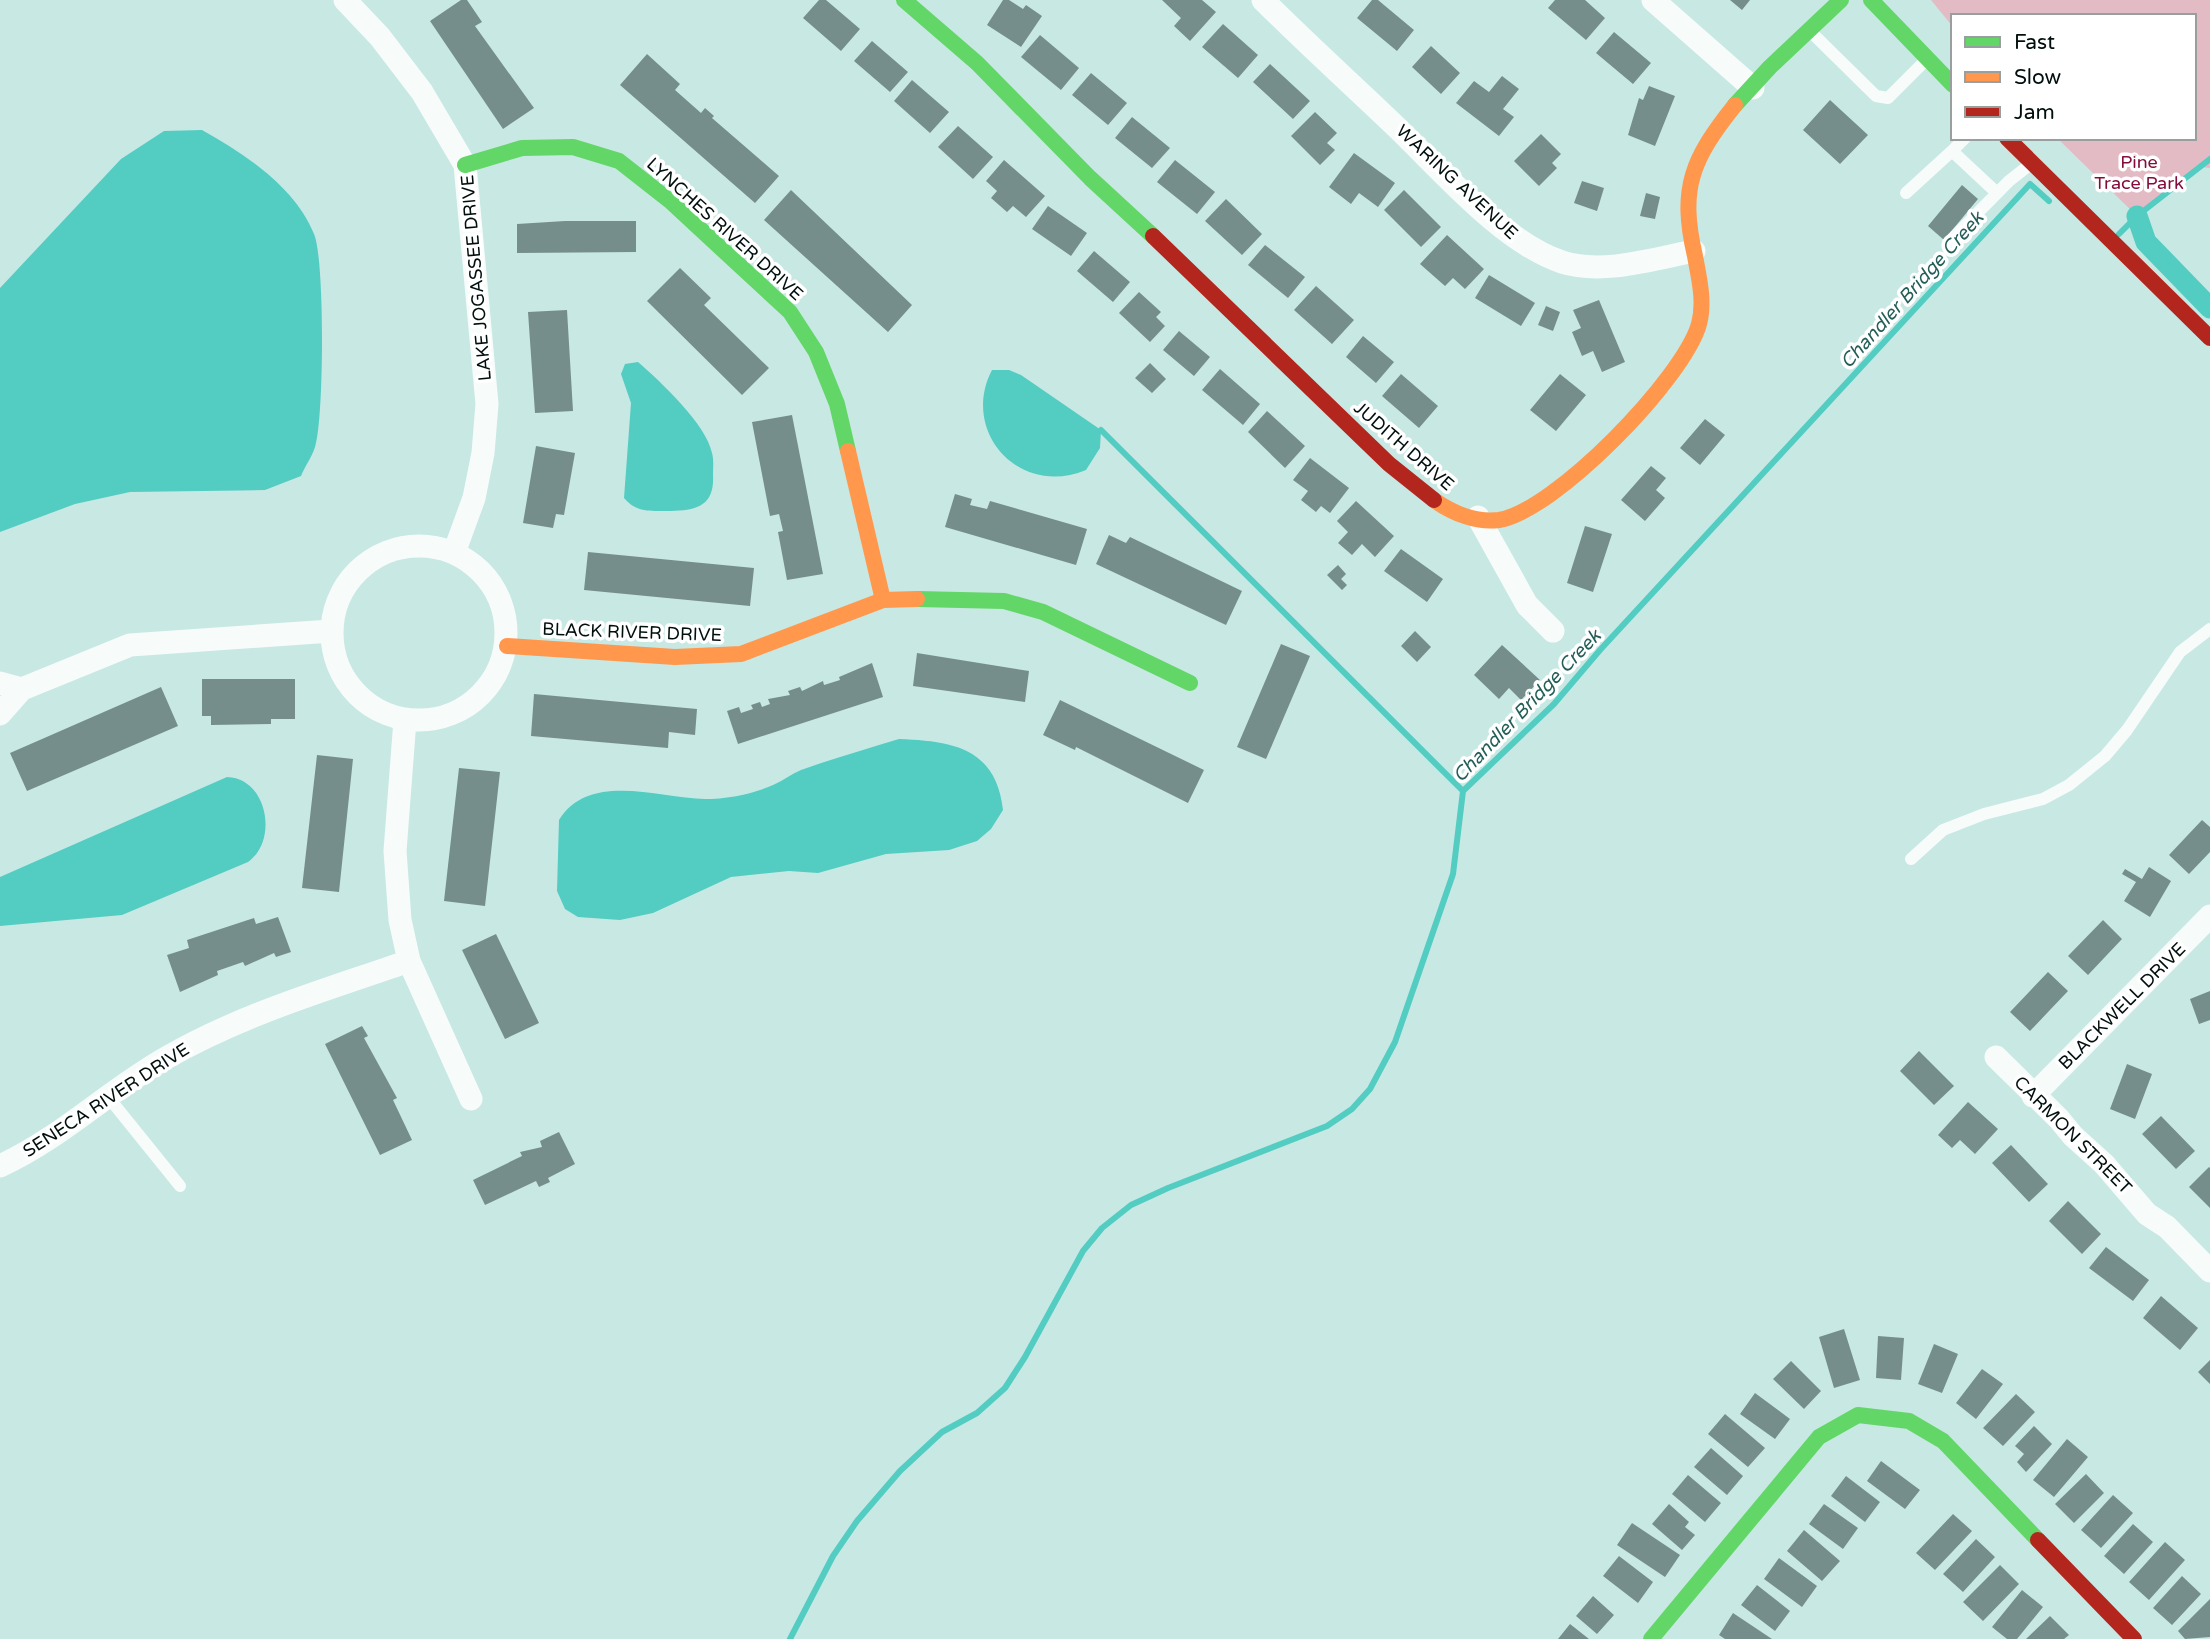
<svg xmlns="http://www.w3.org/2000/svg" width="2210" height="1639" font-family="'Varela Round',sans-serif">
  <rect width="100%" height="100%" fill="#c8e8e4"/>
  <path fill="#e2bbc5" d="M1931 0H2210V168L2201 167 2137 216 2057 138H2194V16H1953V27Z"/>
  <path fill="#53ccc2" d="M202 130C245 154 295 187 314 234 325 259 324 420 315 447 312 457 305 466 301 476L265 490 130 492 75 504 0 532V288L121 159 164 131Z
    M638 362C661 382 706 424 712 453 714 460 713 468 713 475 715 510 691 511 662 511 646 511 635 511 624 498L631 403 621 374 625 364Z
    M992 370H1009L1021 375 1101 430 1100 448 1086 470C1019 498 960 431 992 370Z
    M899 739C953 741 996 748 1003 810L991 829 977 841 949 850 886 854 818 873 789 871 731 877 653 913 620 920 578 917 565 909 557 891 559 820C589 771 659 798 705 799 727 799 753 794 773 785 783 781 791 774 801 770 834 758 867 749 899 739Z
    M227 777C267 778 279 840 248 862L122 915 0 926V877Z"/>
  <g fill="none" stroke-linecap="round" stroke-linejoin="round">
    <path stroke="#53ccc2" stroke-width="6" d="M2119 234 2137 216 2210 159
      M1101 430 1463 791
      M790 1639 833 1556 857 1521 900 1471 942 1432 977 1413 1005 1388 1025 1357 1083 1251 1102 1228 1131 1205 1168 1188 1327 1126 1352 1109 1370 1089 1395 1042 1453 874 1463 791 1554 704 1600 650 2030 184 2049 201"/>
    <path stroke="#53ccc2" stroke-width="21" d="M2137 216 2146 242 2210 308"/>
  </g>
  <path fill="#768e8b" d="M461 0H467L482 22 475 26 534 108 503 129 430 21Z
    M819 0H826L860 29 841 51 803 18Z
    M1003 0H1009L1023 9 1026 5 1042 16 1021 47 987 25Z
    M1162 0H1202L1216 12 1190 41 1174 26 1181 18Z
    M1372 0H1378L1414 30 1397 51 1357 18Z
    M1555 0H1585L1605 18 1586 40 1548 8Z
    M1730 0H1750L1742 10Z
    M1223 24 1258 55 1238 78 1202 47Z
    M1614 32 1651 63 1633 84 1596 53Z
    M1040 35 1079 68 1061 90 1021 57Z
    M872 41 908 72 890 92 854 61Z
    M1431 46 1460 73 1441 94 1412 67Z
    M647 54 680 84 675 90 701 113 705 108 714 116 712 118 779 176 755 203 620 85Z
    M1270 64 1310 101 1293 119 1253 82Z
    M1091 73 1127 103 1108 125 1072 95Z
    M1502 76 1519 89 1503 109 1514 117 1499 136 1456 103 1474 81 1489 92Z
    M912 80 949 112 930 133 894 101Z
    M1649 86 1675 96 1655 146 1628 135 1639 98 1643 100Z
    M1830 100 1868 135 1840 164 1803 130Z
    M1315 112 1337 133 1327 143 1335 150 1320 165 1291 136Z
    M1132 117 1170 148 1152 168 1115 138Z
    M958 126 993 157 973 179 938 147Z
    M1541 134 1561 154 1552 163 1557 168 1539 186 1514 161Z
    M1354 153 1395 183 1378 207 1359 193 1351 204 1329 187Z
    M1004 160 1045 196 1026 217 1013 206 1007 212 991 198 997 191 986 181Z
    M1175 160 1215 192 1197 214 1157 182Z
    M1582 181 1604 188 1597 211 1574 203Z
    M1962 185 1978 199 1944 240 1928 226Z
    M791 190 912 305 888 332 764 220Z
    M1404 190 1441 227 1421 247 1384 210Z
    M1646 193 1660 197 1655 219 1640 216Z
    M1226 199 1262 234 1242 255 1205 221Z
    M1048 206 1087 233 1071 256 1032 229Z
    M565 221H636V252L517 253V224Z
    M1447 235 1484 269 1465 289 1453 278 1445 286 1420 264Z
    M1265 245 1305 277 1288 298 1248 265Z
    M1094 251 1130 282 1113 302 1077 271Z
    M680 268 711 298 704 305 769 368 742 395 647 301Z
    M1489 275 1535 303 1521 326 1475 298Z
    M1316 286 1354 320 1332 344 1294 310Z
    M1139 292 1161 312 1156 317 1165 326 1150 342 1119 313Z
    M1599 300 1625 362 1602 372 1593 351 1582 356 1572 332 1581 328 1573 310Z
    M1546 306 1560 312 1553 331 1538 325Z
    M567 310 573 411 535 413 528 312Z
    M1179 331 1210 357 1194 376 1163 350Z
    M1363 336 1394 362 1376 383 1346 357Z
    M1150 363 1166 379 1152 393 1135 378Z
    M1220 369 1260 404 1243 425 1202 390Z
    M1401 374 1438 406 1419 428 1382 396Z
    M1560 374 1586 395 1556 431 1530 410Z
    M1267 411 1305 446 1285 468 1248 432Z
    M792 415 823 574 787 580 778 532 783 531 779 514 770 516 752 422Z
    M1705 419 1725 435 1700 465 1680 448Z
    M536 446 575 453 564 515 556 514 553 528 523 523Z
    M1310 458 1349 488 1330 513 1321 506 1316 512 1301 500 1308 491 1293 480Z
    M1651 466 1666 478 1656 490 1665 498 1645 521 1621 500Z
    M955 494 972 499 970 505 987 509 990 501 1087 529 1076 565 945 527Z
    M1356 501 1394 536 1375 557 1362 544 1352 555 1338 543 1348 532 1337 521Z
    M1585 526 1612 534 1593 592 1567 583Z
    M1109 535 1126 543 1130 537 1242 591 1226 625 1096 564Z
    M1401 549 1443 579 1427 602 1384 571Z
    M588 552 754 568 750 606 584 590Z
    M1338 565 1346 574 1341 579 1347 585 1342 590 1327 575Z
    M1415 631 1431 647 1417 662 1401 646Z
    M1281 644 1310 656 1266 759 1237 747Z
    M1502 645 1540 680 1521 700 1509 688 1499 699 1474 675Z
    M917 653 1029 671 1025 702 913 686Z
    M872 663 883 697 738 744 727 711 739 707 741 713 753 709 751 705 760 702 762 707 770 704 768 699 790 695 788 691 800 687 802 691 823 681 824 685 840 680 839 677Z
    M202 679H295V719H271V724L211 725V716H202Z
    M161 687 178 726 27 791 10 753Z
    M534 694 697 709 695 735 669 732 668 748 531 736Z
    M1060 700 1204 770 1188 803 1076 747 1075 750 1043 735Z
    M317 755 353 759 339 892 302 888Z
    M459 768 500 772 485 906 444 901Z
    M2202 820 2210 827V852L2189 874 2169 855Z
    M2149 867 2171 881 2150 917 2124 901 2136 882 2122 874 2125 869 2142 879Z
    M278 917 291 952 276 957 274 953 245 966 243 962 217 971 218 975 180 992 167 955 189 948 187 940 254 918 256 924Z
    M2103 920 2122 939 2088 975 2068 956Z
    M496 934 539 1023 505 1039 462 950Z
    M2048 972 2068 991 2030 1031 2010 1012Z
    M2210 991V1020L2199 1024 2190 999Z
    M362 1026 368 1036 364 1038 397 1098 393 1100 412 1140 380 1155 325 1044Z
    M1919 1051 1954 1086 1934 1105 1900 1071Z
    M2127 1064 2152 1074 2135 1119 2110 1109Z
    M1968 1102 1998 1129 1975 1154 1960 1140 1952 1148 1938 1135Z
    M2161 1116 2195 1151 2176 1169 2142 1134Z
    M559 1132 575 1164 548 1178 550 1182 539 1187 536 1181 485 1205 473 1180 522 1156 520 1152 542 1147 540 1141Z
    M2011 1145 2048 1184 2029 1202 1992 1163Z
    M2209 1167 2210 1168V1208L2189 1187Z
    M2068 1201 2101 1234 2082 1254 2049 1221Z
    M2106 1247 2149 1280 2133 1301 2089 1268Z
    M2161 1296 2198 1328 2180 1350 2143 1318Z
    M1844 1329 1860 1380 1834 1388 1819 1337Z
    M1878 1336 1904 1338 1901 1380 1876 1378Z
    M1934 1344 1958 1354 1942 1393 1918 1384Z
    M2210 1360V1384L2198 1372Z
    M1791 1361 1821 1391 1804 1409 1773 1379Z
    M1982 1369 2003 1384 1976 1419 1956 1403Z
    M1755 1393 1790 1419 1775 1439 1740 1414Z
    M2016 1394 2035 1412 2003 1446 1983 1428Z
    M1725 1414 1765 1448 1748 1467 1708 1434Z
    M2034 1426 2052 1444 2026 1472 2017 1462 2024 1454 2015 1446Z
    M2067 1439 2088 1457 2054 1497 2033 1480Z
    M1711 1448 1743 1476 1727 1495 1694 1467Z
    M1881 1461 1920 1490 1905 1509 1867 1481Z
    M2086 1474 2104 1493 2074 1523 2055 1504Z
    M1688 1475 1721 1503 1705 1522 1672 1494Z
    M1846 1476 1880 1502 1865 1522 1831 1496Z
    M2113 1495 2133 1513 2101 1548 2081 1530Z
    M1669 1504 1689 1522 1685 1527 1695 1535 1682 1550 1652 1524Z
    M1824 1504 1858 1528 1843 1549 1809 1524Z
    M1953 1514 1972 1531 1935 1570 1916 1553Z
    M1632 1523 1680 1555 1665 1577 1617 1545Z
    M2133 1524 2153 1542 2124 1574 2104 1556Z
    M1804 1530 1840 1561 1822 1581 1787 1551Z
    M1976 1539 1995 1557 1963 1592 1943 1574Z
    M2165 1542 2185 1560 2149 1600 2129 1582Z
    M1619 1556 1653 1582 1638 1603 1603 1576Z
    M1779 1558 1817 1586 1802 1607 1764 1579Z
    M2000 1565 2019 1584 1983 1621 1963 1602Z
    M2182 1576 2201 1594 2172 1625 2153 1608Z
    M1757 1585 1790 1611 1775 1631 1741 1605Z
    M2022 1590 2043 1607 2017 1639H2007L1992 1627Z
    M1593 1596 1614 1615 1597 1634 1576 1616Z
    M2210 1599V1637L2185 1639 2178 1631Z
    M1733 1613 1772 1639H1725L1719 1635Z
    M2050 1616 2069 1635 2064 1639H2026Z
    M1570 1624 1589 1639H1558Z"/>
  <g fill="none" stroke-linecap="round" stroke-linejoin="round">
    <path stroke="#f7fcfb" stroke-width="12" d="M1809 30 1876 96 1888 98 1927 59
      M1952 151 1965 138
      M1906 193 1952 151 1997 193
      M1949 242 2009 181 2032 163
      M1911 859 1943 830 1984 814 2043 799 2069 785 2105 756 2127 730 2180 652 2210 629
      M109 1098 180 1186"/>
    <path stroke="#f7fcfb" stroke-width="23" d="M345 0 380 37 422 92 465 165 487 404 483 453 474 498 455 550
      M1263 0C1304 41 1348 81 1390 121 1437 165 1501 242 1562 262 1602 275 1654 259 1694 251
      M1653 0 1753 88
      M1478 517 1527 605 1553 631
      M332 633a87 87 0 1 1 174 0a87 87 0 1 1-174 0Z
      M0 683 22 689
      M0 714 22 689 130 645 331 631
      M405 720 395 851 400 920 409 961 471 1099
      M1996 1057 2059 1119 2073 1136 2104 1164 2147 1214 2167 1227 2210 1271
      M2033 1096 2210 916
      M0 1166C61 1138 108 1091 166 1058 242 1014 326 990 409 961"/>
    <path stroke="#63d668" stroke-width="16" d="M904 0 977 63 1090 178 1153 236
      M1871 0 1953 85
      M1735 105 1770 67 1841 0
      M465 165 522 148 573 147 619 161 670 201 790 312 816 352 837 404 848 451
      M917 599 1004 601 1043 612 1190 683
      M1651 1639 1819 1437 1858 1415 1909 1421 1943 1441 2038 1540"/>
    <path stroke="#ff974d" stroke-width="16" d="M848 451 883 600
      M1434 500C1452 513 1476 523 1499 520 1555 511 1684 378 1699 324 1705 302 1699 278 1695 256 1679 188 1692 159 1735 105
      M507 646 675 657 741 654 883 600 917 599"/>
    <path stroke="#b3261e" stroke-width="16" d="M2007 138 2210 338
      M1153 236 1389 464 1434 500
      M2038 1540 2134 1639"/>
  </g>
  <g text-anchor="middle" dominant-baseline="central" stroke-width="7" stroke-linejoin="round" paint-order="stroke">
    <g font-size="18" fill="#840c3b" stroke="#fff">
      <text x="2139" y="162">Pine<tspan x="2139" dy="21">Trace Park</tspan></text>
    </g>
    <g font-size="18" fill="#000f0d" stroke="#fff">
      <text transform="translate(1457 182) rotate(43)">WARING AVENUE</text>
      <text transform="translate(725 229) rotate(42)">LYNCHES RIVER DRIVE</text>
      <text transform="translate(476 278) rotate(-95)">LAKE JOGASSEE DRIVE</text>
      <text transform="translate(1404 446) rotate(41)">JUDITH DRIVE</text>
      <text transform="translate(632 632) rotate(2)">BLACK RIVER DRIVE</text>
      <text transform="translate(2122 1006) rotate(-45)">BLACKWELL DRIVE</text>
      <text transform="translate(106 1100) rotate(-33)">SENECA RIVER DRIVE</text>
      <text transform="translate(2073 1135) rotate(45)">CARMON STREET</text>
    </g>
    <g font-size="19" font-style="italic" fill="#245e58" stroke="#fff">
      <text transform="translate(1912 290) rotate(-48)">Chandler Bridge Creek</text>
      <text transform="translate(1527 706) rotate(-46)">Chandler Bridge Creek</text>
    </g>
  </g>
  <rect x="1951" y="14" width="245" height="126" fill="#ffffff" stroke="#999f9e" stroke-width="2"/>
  <rect x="1965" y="37" width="35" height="10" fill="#63d668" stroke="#999f9e" stroke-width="2"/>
  <text x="2014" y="49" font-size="21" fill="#000f0d">Fast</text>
  <rect x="1965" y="72" width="35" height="10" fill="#ff974d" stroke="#999f9e" stroke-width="2"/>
  <text x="2014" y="84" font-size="21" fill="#000f0d">Slow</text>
  <rect x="1965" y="107" width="35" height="10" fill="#b3261e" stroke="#999f9e" stroke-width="2"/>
  <text x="2014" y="119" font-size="21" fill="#000f0d">Jam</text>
</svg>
